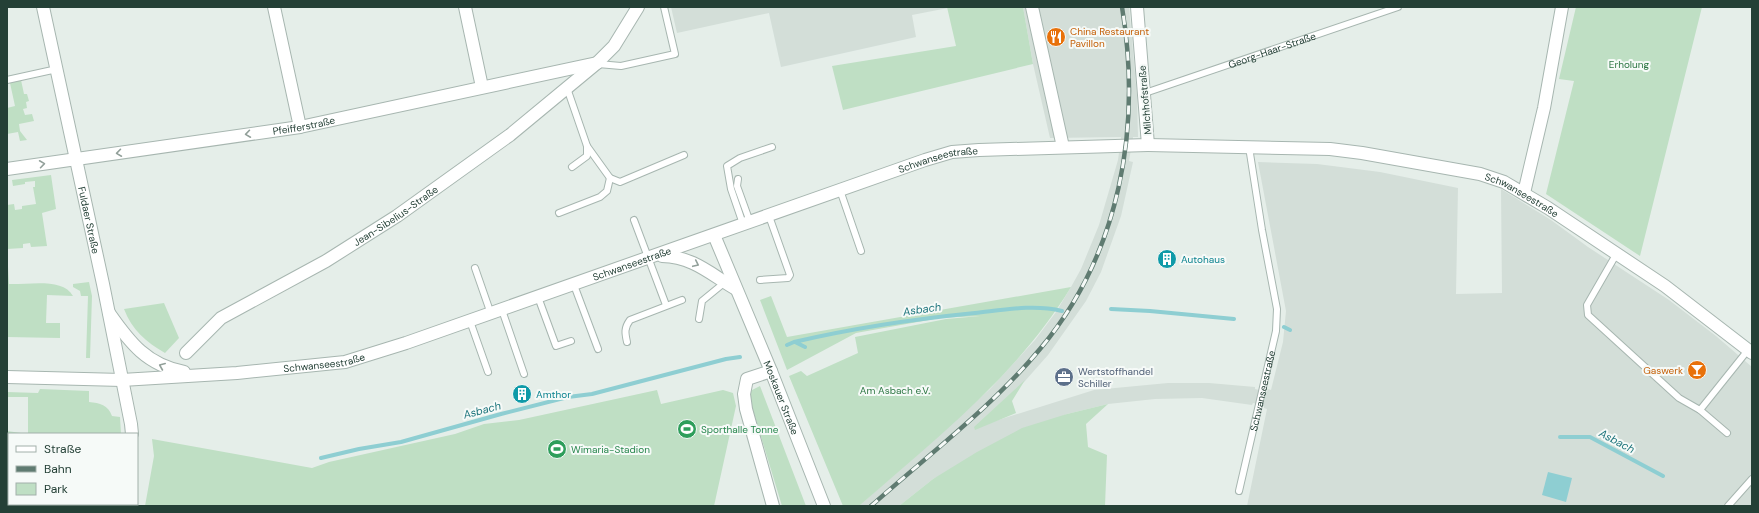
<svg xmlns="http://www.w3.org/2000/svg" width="1759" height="513" font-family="'DM Sans',sans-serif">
  <rect width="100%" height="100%" fill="#e5eee9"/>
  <path fill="#d3ded8" d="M671 7H947L948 8 912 15 916 37 781 67 769 13 677 33Z
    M1023 7H1129L1137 96 1138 137H1133L1129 161 1133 162 1121 216 1101 272 1086 301 1048 355 1025 381 976 427 1094 390 1168 383H1209L1255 387V389L1267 392 1268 389 1271 390 1283 342 1286 311 1258 162 1317 164 1380 172 1458 188 1456 294 1502 293 1501 189 1551 220 1588 247 1669 300 1716 336 1752 367V506H1247L1267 409 1264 408V406L1253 403 1252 405 1202 398 1155 399 1108 404 1067 414 933 479 899 506H859L990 389 1035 340 1056 312 1071 287 1081 269 1099 225 1118 160 1121 137 1050 138 1033 64Z"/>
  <path fill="#bfdfc4" d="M947 7H1023L1033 64 843 110 832 66 956 46Z
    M1576 7H1702L1640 256 1546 194 1574 81 1559 79Z
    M21 80 24 94H27L29 101 26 102 27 108 23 109 25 115 32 114 34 121 19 124 20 131 27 140 20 141 18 132 7 134V108L15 106 10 83Z
    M51 175 56 209 42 213 47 246 31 247 30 243 23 244V248L7 249 9 284C27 285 63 277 73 296L47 295 46 323H60V338L7 337V205L14 204 15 210 22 209V206L36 204 33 187H35V181L25 182V184L13 186 12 180Z
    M89 282 92 296 90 358H86L88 296H81L80 291 73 287V284Z
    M1071 287C1017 376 936 438 859 506H843L789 376 801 371 807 376 858 353 855 337 946 319 980 316 940 318 856 333 787 370 760 300 771 296 787 337Z
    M164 303 179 338 165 353C146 342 132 330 124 309Z
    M1025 380 1012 401 1016 413 975 430 974 427Z
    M760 386 806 506H782L749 397 750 391Z
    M40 389 89 391V402C100 403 108 405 112 416L120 417 121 434H9V463H7V431L28 434V397H7V392L38 393Z
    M657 390 661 404 723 390 733 393 736 406 714 506H145L154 456 152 439 312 468 329 462 455 434 484 424 519 420Z
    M1108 404 1086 424 1088 447 1107 455 1105 506H899L933 479 977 452 1022 428 1067 414Z"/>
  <path fill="#8eced2" d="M1548 472 1572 478 1566 502 1542 495Z"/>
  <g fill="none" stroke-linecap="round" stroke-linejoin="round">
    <path stroke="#8eced2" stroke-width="4" d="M1111 309 1150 311 1234 319
      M1284 327 1290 330
      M795 342 805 347
      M787 345 794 342C854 328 914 319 975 313 1003 310 1034 304 1062 311
      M1560 437H1590L1663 476
      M321 458 359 449 401 442 501 414 568 397 592 394 726 359 740 357"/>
    <g stroke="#a7b6b0" stroke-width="8">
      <g id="service">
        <path d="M598 64 621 66 675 54 664 7"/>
        <path d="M7 80 57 69"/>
        <path d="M567 88 587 146V156L572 167"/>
        <path id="s1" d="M1145 93 1398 7"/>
        <path d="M587 146 610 178 620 182 684 155"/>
        <path d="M738 179 737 186 750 222"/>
        <path d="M840 190 861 251"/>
        <path d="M559 213 600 197 607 191 610 178"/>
        <path d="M634 220 666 305"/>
        <path d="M743 224 731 189 727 166 740 158 772 147"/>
        <path d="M1617 253 1587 305 1588 315 1679 398 1700 410 1727 433"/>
        <path d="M475 268 491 314"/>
        <path d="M760 280 788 278 790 275 769 216"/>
        <path d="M574 285 598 349"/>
        <path d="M538 297 556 346 571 341"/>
        <path d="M502 310 524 374"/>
        <path d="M699 319 702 301 724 283"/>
        <path d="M470 321 488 372"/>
        <path d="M627 342C625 333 624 328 630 320L682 300"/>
        <path d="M1700 410 1748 350"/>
        <path id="s2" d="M1239 491 1276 331 1277 309 1262 230 1249 147"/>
        <path d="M1728 506 1752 479"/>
      </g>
    </g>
    <g stroke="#a7b6b0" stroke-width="14">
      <g id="minor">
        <path d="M274 7 300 127"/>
        <path d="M465 7 482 87"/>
        <path d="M1032 7 1063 147"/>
        <path id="s3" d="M7 169 300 127 597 63"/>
        <path d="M1524 193 1544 108 1562 7"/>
        <path id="s4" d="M714 235 771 371 824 506"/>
        <path d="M662 256C694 257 710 274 736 289"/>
        <path d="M109 313C130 343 147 365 184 372"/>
        <path id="s5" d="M186 353 221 318 326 261 397 216 510 135 597 63 614 46 638 7"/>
        <path d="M771 371 747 379 744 394 746 409 773 506"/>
        <path id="s6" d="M7 377 122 380 237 373 345 362 406 343 925 160 952 152 979 150 1148 145 1137 7"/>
      </g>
    </g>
    <g stroke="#a7b6b0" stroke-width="14">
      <g id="tertiary">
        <path id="s7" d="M43 7 103 284 131 424 132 434"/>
        <path id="s8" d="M1148 145 1330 149 1362 153 1480 174 1504 182 1548 208 1665 286 1752 353"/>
        <path d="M128 506 129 504"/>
      </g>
    </g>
    <use href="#service" stroke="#fff" stroke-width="6"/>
    <use href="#minor" stroke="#fff" stroke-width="12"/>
    <use href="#tertiary" stroke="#fff" stroke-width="12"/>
    <g stroke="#5f7b71" stroke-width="4.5">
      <path id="rail" d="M871 506C927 456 992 407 1040 349 1120 254 1142 128 1122 7"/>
    </g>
    <use href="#rail" stroke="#f6faf8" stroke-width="3" stroke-dasharray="9" stroke-linecap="butt"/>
  </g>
  <defs><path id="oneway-chevron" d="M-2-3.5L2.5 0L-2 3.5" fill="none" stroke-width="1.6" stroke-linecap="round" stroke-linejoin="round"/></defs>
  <g stroke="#92a09a">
    <use href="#oneway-chevron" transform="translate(248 134) rotate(172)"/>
    <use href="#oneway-chevron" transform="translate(119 153) rotate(172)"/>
    <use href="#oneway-chevron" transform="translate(42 164) rotate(-8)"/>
    <use href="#oneway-chevron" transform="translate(696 264) rotate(25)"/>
    <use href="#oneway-chevron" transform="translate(162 366) rotate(-157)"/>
  </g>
  <defs>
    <g id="restaurant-disc" transform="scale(1)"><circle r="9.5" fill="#e8710a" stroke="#f6faf8"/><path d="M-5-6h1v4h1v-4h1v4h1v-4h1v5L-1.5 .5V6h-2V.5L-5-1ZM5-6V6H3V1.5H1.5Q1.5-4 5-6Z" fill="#fff"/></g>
    <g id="building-disc" transform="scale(1)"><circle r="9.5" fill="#0f9aa8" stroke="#f6faf8"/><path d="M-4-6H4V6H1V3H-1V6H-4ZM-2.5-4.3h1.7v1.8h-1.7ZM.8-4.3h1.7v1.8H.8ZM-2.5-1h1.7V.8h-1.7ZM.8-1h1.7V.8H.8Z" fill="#fff"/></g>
    <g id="bar-disc" transform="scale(1)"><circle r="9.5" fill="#e8710a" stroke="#f6faf8"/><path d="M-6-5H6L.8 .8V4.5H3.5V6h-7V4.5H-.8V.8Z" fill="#fff"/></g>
    <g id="office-disc" transform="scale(1)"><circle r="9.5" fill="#5c6f8a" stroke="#f6faf8"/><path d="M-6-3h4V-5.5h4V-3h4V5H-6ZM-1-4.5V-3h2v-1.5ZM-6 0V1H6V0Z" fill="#fff"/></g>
    <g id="stadium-disc" transform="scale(1)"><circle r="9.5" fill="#2e9e5b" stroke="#f6faf8"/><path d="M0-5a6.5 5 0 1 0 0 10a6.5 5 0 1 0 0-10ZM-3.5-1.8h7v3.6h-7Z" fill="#fff"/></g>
  </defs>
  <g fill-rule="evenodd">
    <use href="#restaurant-disc" x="1056" y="37"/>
    <use href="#building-disc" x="1167" y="259"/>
    <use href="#bar-disc" x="1697" y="370"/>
    <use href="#office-disc" x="1064" y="377"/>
    <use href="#building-disc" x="522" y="394"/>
    <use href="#stadium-disc" x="687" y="429"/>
    <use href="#stadium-disc" x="557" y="449"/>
  </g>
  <g text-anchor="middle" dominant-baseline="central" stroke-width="4" stroke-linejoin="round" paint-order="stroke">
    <g font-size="10" fill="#c56008" stroke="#f6faf8" text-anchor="start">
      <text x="1070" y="31">China Restaurant<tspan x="1070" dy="12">Pavillon</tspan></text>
      <text x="1683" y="370" text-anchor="end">Gaswerk</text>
    </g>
    <g font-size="10" fill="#244036" stroke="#f6faf8">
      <text stroke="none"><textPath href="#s1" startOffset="134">Georg-Haar-Straße</textPath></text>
      <text transform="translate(1145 100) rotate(-95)">Milchhofstraße</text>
      <text stroke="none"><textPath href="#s3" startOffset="300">Pfeifferstraße</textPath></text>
      <text stroke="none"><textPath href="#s6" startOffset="966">Schwanseestraße</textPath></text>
      <text stroke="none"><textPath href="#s8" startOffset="381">Schwanseestraße</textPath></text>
      <text stroke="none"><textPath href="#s5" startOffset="252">Jean-Sibelius-Straße</textPath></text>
      <text stroke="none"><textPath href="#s7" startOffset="218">Fuldaer Straße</textPath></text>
      <text stroke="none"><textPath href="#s6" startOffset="642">Schwanseestraße</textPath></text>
      <text stroke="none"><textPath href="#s6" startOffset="318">Schwanseestraße</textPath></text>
      <text stroke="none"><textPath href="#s2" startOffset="103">Schwanseestraße</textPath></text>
      <text stroke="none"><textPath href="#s4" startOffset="176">Moskauer Straße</textPath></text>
    </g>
    <g font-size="10" fill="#2e7744" stroke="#f6faf8">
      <text x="1629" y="64">Erholung</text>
      <text x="895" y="390">Am Asbach e.V.</text>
    </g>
    <g font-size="10" fill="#0d838f" stroke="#f6faf8" text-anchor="start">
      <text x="1181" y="259">Autohaus</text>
      <text x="536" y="394">Amthor</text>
    </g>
    <g font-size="10" fill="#4e5e75" stroke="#f6faf8" text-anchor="start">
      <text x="1078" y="371">Wertstoffhandel<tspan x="1078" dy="12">Schiller</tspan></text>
    </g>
    <g font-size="10" fill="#27864d" stroke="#f6faf8" text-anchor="start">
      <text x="701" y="429">Sporthalle Tonne</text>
      <text x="571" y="449">Wimaria-Stadion</text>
    </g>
    <g font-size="11" font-style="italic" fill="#1e757c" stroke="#f6faf8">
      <text transform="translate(922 309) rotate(-8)">Asbach</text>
      <text transform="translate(482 410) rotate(-15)">Asbach</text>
      <text transform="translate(1617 441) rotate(28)">Asbach</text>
    </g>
  </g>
  <rect width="1759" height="513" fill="none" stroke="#244036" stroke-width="16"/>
  <rect x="8" y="433" width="130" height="72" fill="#f6faf8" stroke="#a2b0aa"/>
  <rect x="16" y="446" width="20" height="6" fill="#ffffff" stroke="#a2b0aa"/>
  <text x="44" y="453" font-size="12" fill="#244036">Straße</text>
  <rect x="16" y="466" width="20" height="6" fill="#5f7b71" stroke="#a2b0aa"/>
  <text x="44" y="473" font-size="12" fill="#244036">Bahn</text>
  <rect x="16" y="483" width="20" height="12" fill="#bfdfc4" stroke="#a2b0aa"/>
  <text x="44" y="493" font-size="12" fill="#244036">Park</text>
</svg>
